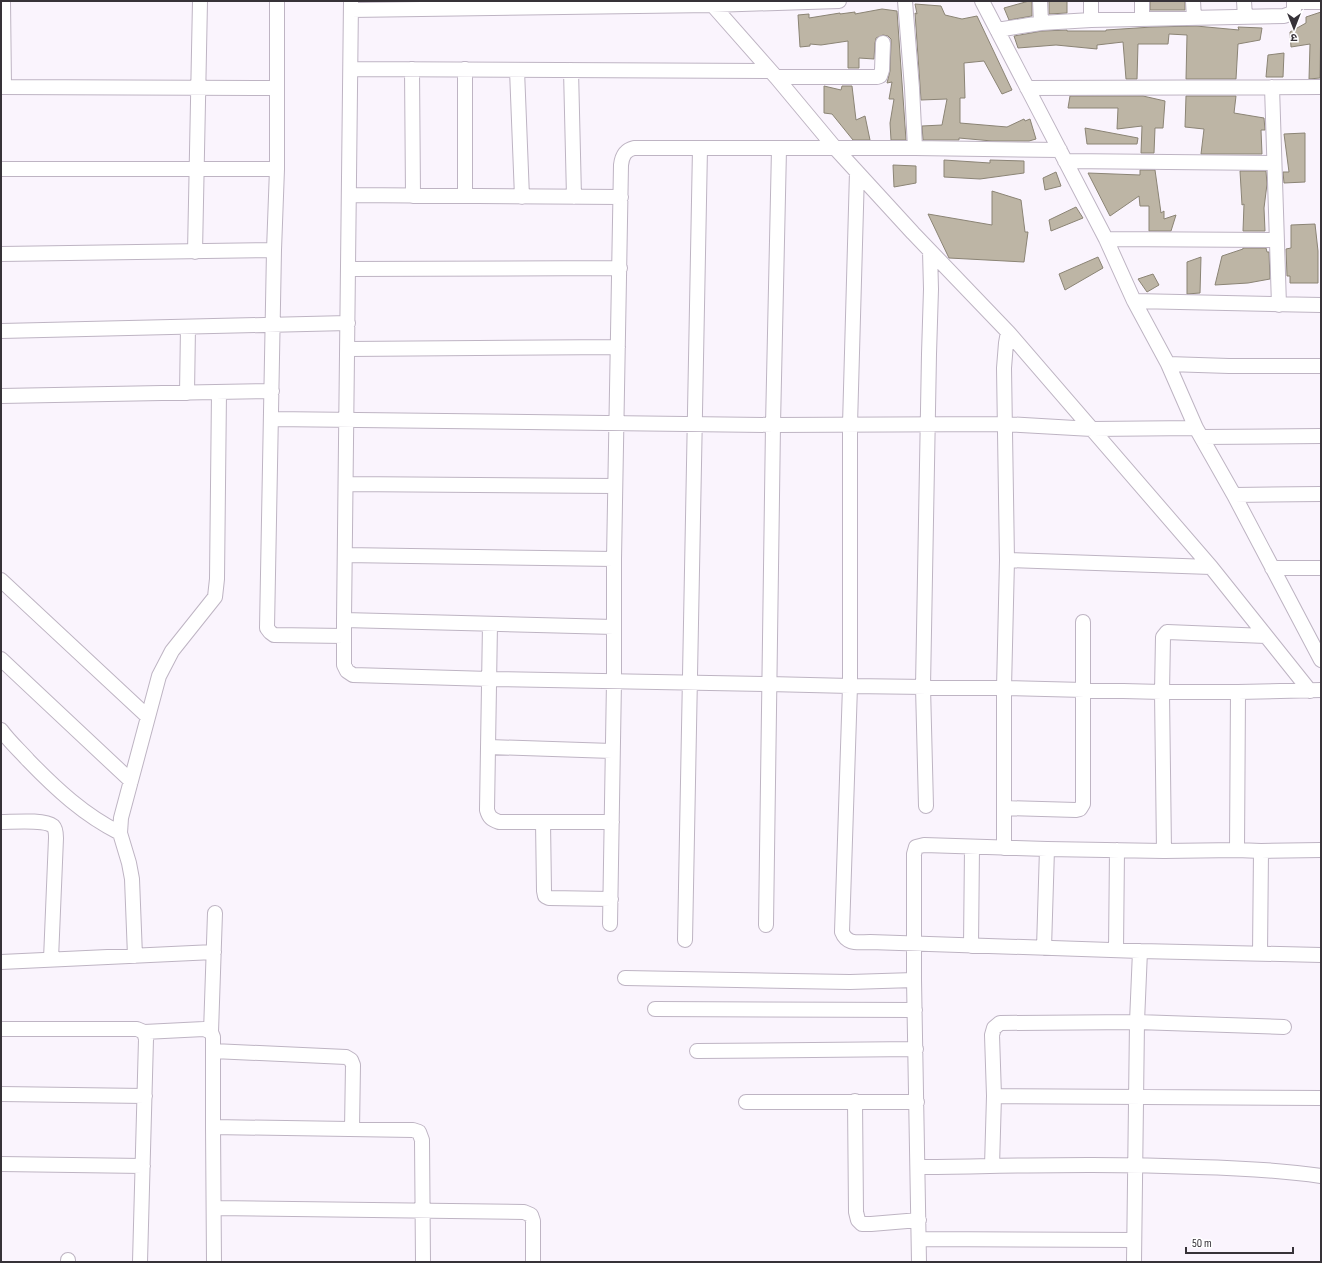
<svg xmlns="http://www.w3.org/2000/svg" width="1322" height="1263" font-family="'Sofia Sans Condensed','Noto Sans Devanagari',sans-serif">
  <rect width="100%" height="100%" fill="#faf4fd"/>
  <path fill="#bdb5a5" stroke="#8b8475" d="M1029 1H1032V16L1009 20 1004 8Z
    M1049 1H1067V13L1049 14Z
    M1150 1H1185V10H1150Z
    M915 4 941 6 945 15 962 19 977 16 1012 90 1002 94 984 61 964 63 965 98H960V123L1007 127 1024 119 1025 121 1030 119 1036 139 1029 141H992L959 138V140H923L922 126 942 125 947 99 921 100 915 13 917 14Z
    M882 9 897 11 906 140H891L890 123 894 99H889L892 82 887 83 890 71 891 43V39L888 36 883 35 876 38 875 43 874 59 859 58V68H848V41L821 45 810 44V46L800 47 798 15 809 14V18L840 13V14L855 12V14Z
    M1321 12 1320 78 1309 79 1310 44 1291 47 1290 32 1306 23V17Z
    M1196 26 1239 30 1238 27 1262 28 1260 40 1238 44 1236 79H1186L1187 35 1169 34 1168 44H1138L1137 79H1126L1123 42 1097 45V49L1056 45 1018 48 1014 36 1042 31 1067 30V31H1106V30L1152 27Z
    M1284 53 1283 77H1266L1268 55Z
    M824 86 841 90 842 86H852L856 120 865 116 870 140H853L832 114 824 113Z
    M1070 96H1143L1165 101 1163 128H1155L1154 153H1141L1142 126 1117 129 1118 108H1068Z
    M1186 96H1236L1234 113 1264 118 1265 130H1261L1262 154H1201L1204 129 1185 127Z
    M1085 128 1138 138 1137 144H1087Z
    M1305 133V182L1284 183 1283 172H1289L1284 134Z
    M944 160 990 163V160L1024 161V173L980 179 944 177Z
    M893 165 916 166V183L894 187Z
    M1140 170H1155L1161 213 1164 211V219L1176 215 1171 231H1149V206H1140L1139 196 1110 216 1088 173 1140 175Z
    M1240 171H1266L1267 184 1264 208 1265 231H1243L1244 204 1242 205Z
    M1056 172 1061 186 1045 190 1043 178Z
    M992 191 1021 200 1025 232H1028L1024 262 949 258 928 214 992 225Z
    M1076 207 1083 218 1051 231 1049 220Z
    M1315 224 1318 251V283H1290V276H1287L1286 249 1291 248V225Z
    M1243 248H1266L1267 252H1269L1270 279 1248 283 1215 285 1222 256 1243 249Z
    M1098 257 1103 268 1065 290 1059 274Z
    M1201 257 1200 293 1187 294V262Z
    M1153 274 1159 285 1147 292 1138 279Z"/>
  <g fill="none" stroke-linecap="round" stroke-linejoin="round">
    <g stroke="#beb4c3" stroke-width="16">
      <path id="minor" d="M3 1 4 87
        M277 1V169L274 250 267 628 270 632 274 635 344 636
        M351 1 344 620V665L347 671 353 675 490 679 769 684 850 686 1004 688 1162 692H1238L1321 690
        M709 1 776 77 836 149 913 233 1008 332 1211 567 1310 691
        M905 1 912 88 915 148
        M982 1 1106 239 1134 301 1168 364 1196 428 1234 495 1321 660
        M1040 1 1041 23
        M1091 1V20
        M1193 1 1194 18
        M1244 1 1245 17
        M1294 2H1321
        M351 10 712 5 839 1
        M1142 19V1
        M997 30 1041 23 1091 20 1284 16 1292 13 1294 10V1
        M351 69 770 71
        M412 69 413 196
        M465 69V196
        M517 70 522 197
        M571 70 574 197
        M776 77H877L880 76 882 70 883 43
        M1 87 277 88
        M1272 87 1279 305
        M1027 88 1321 87
        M1065 161 1274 163
        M1 169H277
        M857 172 850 425V686L842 932C847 945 858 942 870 942L1140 951 1321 955
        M350 195 621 197
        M1106 239 1277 240
        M195 252 200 1
        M1 254 274 250
        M349 269 620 268
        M1134 301 1321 305
        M1 331 348 323
        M348 349 618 347
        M1168 364 1229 366H1321
        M187 393 188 327
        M1 396 272 391
        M272 419 773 425 1005 424 1092 429 1196 428
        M1202 437 1321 436
        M346 484 615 486
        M1234 495 1321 494
        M345 555 614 559
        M1007 560 1211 567
        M1272 568H1321
        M1 580 148 717
        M344 620 614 627
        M490 624 487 810C489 817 491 819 499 822H612
        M1 659 131 781
        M1 730C9 741 19 750 28 760 56 789 84 815 120 833
        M489 747 612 751
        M926 806 923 687 929 354 931 289 930 251
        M1004 808 1076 810 1080 809 1083 804V622
        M1 822C13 822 44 819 53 826 56 829 56 834 56 838L51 959
        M543 822 544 891 545 896 549 898 611 899
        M1004 848V688L1007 560 1004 368 1006 343 1008 332
        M1237 850 1238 692
        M1164 851 1162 692 1163 637 1167 632 1266 636
        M610 924 614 681V559L621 165C622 156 625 150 634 148H915L1060 150
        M766 925 773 425 779 149
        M685 940 700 148
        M971 946 972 847
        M1044 948 1047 849
        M1116 950 1117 850
        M1260 954 1261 851
        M135 956 132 879 129 863 120 833 121 818 159 676 172 651 215 597 217 579 219 392
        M1 962 214 952
        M625 978 850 982 914 980
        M655 1009 915 1010
        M1 1029H137L144 1032 146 1039 140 1262
        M144 1032 204 1029 211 1032 213 1037V1127L214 1262
        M211 1032 215 913
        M213 1051 346 1057 351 1060 353 1065 352 1129
        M697 1051 916 1049
        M1 1094 145 1096
        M994 1096 1321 1098
        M855 1101 856 1212 858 1220 862 1224H871L919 1220
        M746 1102H917
        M213 1127 413 1130 419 1132 422 1140 423 1262
        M1 1164 143 1166
        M992 1166 994 1096 992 1035 994 1028 1000 1023 1137 1022 1284 1027
        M918 1167C1011 1166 1104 1163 1197 1167 1239 1168 1280 1170 1321 1176
        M214 1208 524 1212 531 1215 533 1221V1262
        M919 1239 1134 1240
        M68 1262V1260
        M919 1262 914 980V854L916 847 924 845 1047 849 1164 851 1237 850 1261 851 1321 850
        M1134 1262 1137 1022 1140 951"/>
    </g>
    <use href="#minor" stroke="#fff" stroke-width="14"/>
  </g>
  <rect width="1322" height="1263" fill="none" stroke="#363238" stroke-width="4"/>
  <g transform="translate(1294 28) rotate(180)" stroke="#ffffff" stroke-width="3" paint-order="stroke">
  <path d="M0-3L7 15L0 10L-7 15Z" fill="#363238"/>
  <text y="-6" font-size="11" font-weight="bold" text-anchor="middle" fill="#363238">उ</text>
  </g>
  <path d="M1186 1247v6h107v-6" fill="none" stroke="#363238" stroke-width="2"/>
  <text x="1192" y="1247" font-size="12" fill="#363238" stroke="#ffffff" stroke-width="3" paint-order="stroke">50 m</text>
</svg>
